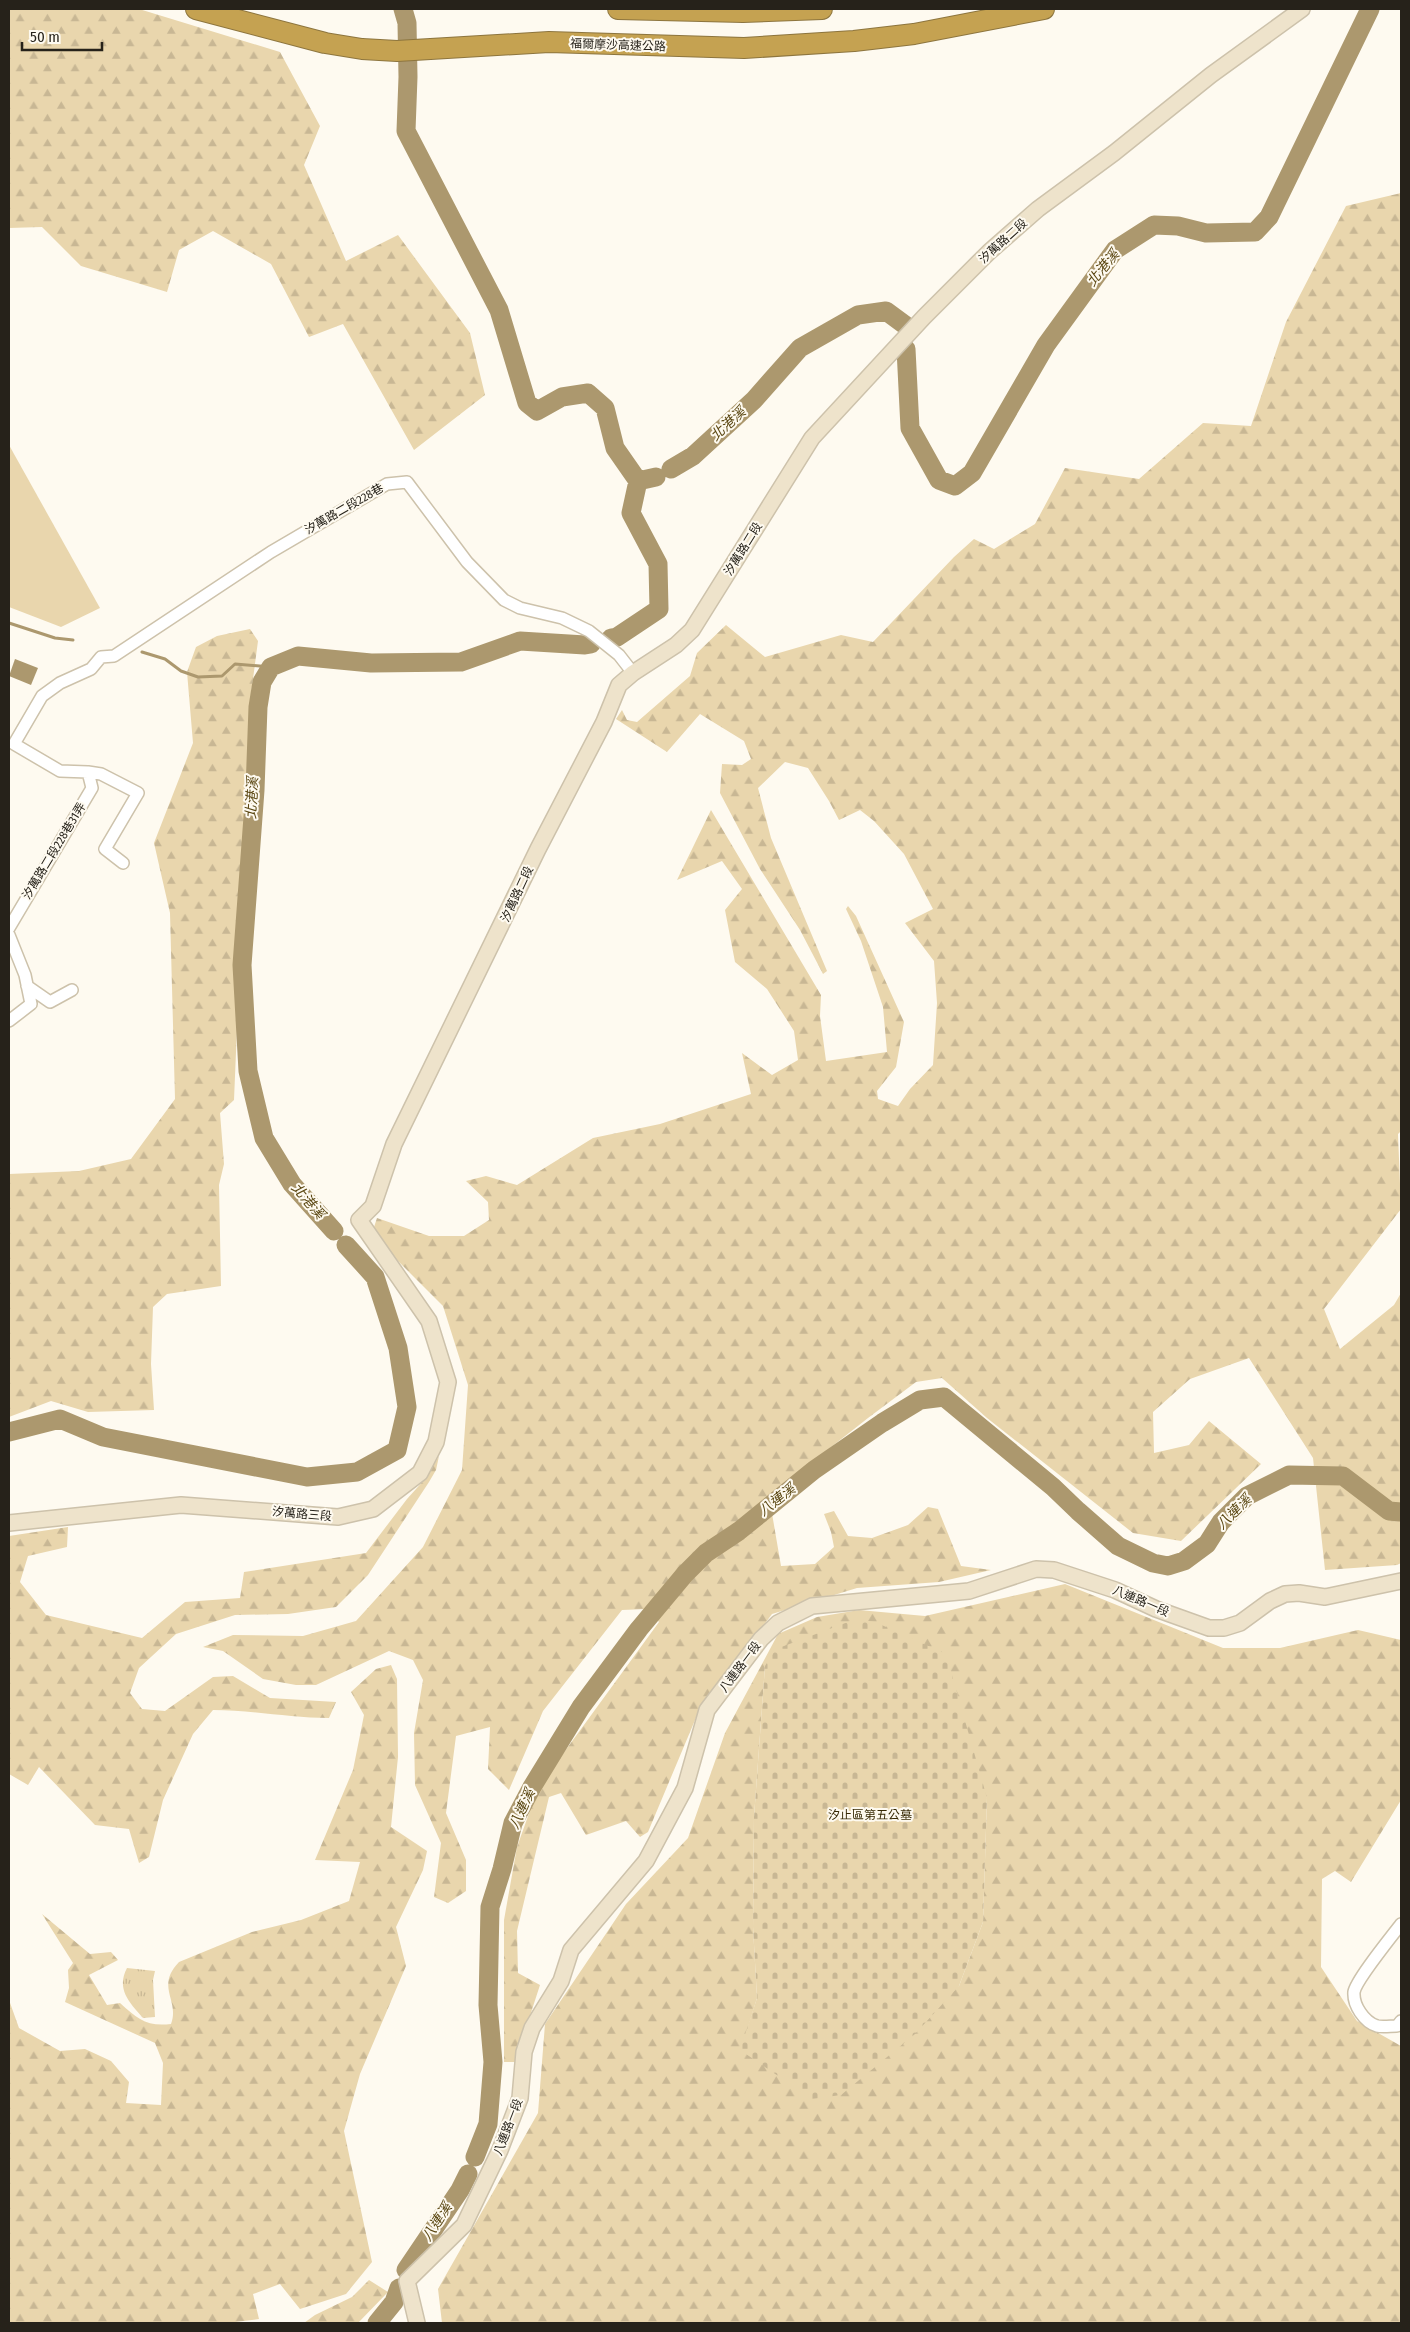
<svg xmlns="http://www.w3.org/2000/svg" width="1410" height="2332" font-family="'Fira Sans Condensed','Noto Sans TC',sans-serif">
  <defs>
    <pattern id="forest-firs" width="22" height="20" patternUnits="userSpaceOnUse" patternTransform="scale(1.25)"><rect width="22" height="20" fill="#e9d6ad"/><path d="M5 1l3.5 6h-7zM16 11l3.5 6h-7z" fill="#c8b794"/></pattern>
    <pattern id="cemetery-stones" width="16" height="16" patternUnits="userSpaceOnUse" patternTransform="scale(1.25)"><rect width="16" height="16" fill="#e9d6ad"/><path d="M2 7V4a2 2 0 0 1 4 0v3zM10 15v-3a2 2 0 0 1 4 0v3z" fill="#c8b794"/></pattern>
    <pattern id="park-tufts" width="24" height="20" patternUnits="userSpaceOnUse" patternTransform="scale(1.25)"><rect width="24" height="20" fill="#e9d6ad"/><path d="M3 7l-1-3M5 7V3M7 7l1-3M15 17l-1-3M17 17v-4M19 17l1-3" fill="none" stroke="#c8b794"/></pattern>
  </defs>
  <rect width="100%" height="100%" fill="#fefaf0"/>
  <path fill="url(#forest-firs)" fill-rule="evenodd" d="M9 9H139L280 52 320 126 304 165 346 261 398 235 470 333 485 395 414 450 343 324 309 337 271 264 213 231 179 250 167 292 81 266 42 227 9 228Z
    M1401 193V1131L1398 1134 1401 1209 1324 1309 1340 1349 1394 1305 1401 1293V1563L1397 1565 1325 1570 1313 1458 1249 1358 1190 1379 1153 1412 1154 1453 1189 1445 1209 1421 1261 1464 1181 1541 1133 1533 987 1418 942 1378 916 1382 868 1418 769 1496 781 1566 815 1564 834 1547 831 1532 824 1514 834 1511 848 1536 872 1538 908 1525 928 1507 938 1509 961 1566 991 1570 939 1582 857 1588 772 1614 698 1713 648 1832 640 1837 626 1821 586 1835 561 1793 549 1797 517 1931 518 1973 540 1985 515 2062H504V1920L517 1847 538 1788 659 1622 647 1609 622 1610 543 1711 509 1790 488 1769 490 1727 456 1736 446 1813 466 1860V1891L448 1903 434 1897 441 1843 415 1785 414 1733 423 1680 413 1660 389 1651 316 1685H296L263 1679 223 1651 203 1647 233 1635 303 1636 356 1621 423 1547 462 1470 468 1385 443 1306 384 1247 373 1230 377 1218 429 1236H464L489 1220 488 1202 466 1181 486 1176 517 1185 593 1138 660 1124 751 1094 742 1053 772 1075 798 1060 794 1031 767 989 735 962 725 910 742 889 722 861 677 880 711 810 821 995 820 1016 826 1061 887 1052 883 1007 861 941 846 909 848 906 856 916 904 1022 896 1067 877 1091 878 1099 898 1106 910 1089 933 1065 937 1003 934 961 905 923 933 909 904 854 874 821 860 810 839 820 829 801 808 768 785 762 758 788 771 838 827 971 823 974 800 930 760 869 720 793 722 764 742 765 751 759 744 741 700 714 667 752 616 719 622 710 627 720 637 722 690 676 697 653 726 625 765 657 841 635 873 642 954 557 974 539 994 549 1035 524 1065 468 1139 479 1203 423 1251 426 1286 322 1346 206Z
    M250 629 258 641 251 694 234 1100 220 1113 224 1164 219 1185 221 1286 167 1294 153 1307 151 1364 154 1410 88 1412 51 1401 9 1417V1174L79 1171 131 1159 175 1099 170 913 154 843 193 743 187 672 196 647 217 636Z
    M439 1456 436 1470 429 1482 368 1575 336 1607 288 1614 235 1615 176 1634 139 1668 130 1693 142 1709 165 1711 213 1677 233 1676 270 1698 336 1702 329 1718C290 1718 252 1710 213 1710L193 1734 163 1800 149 1857 139 1863 129 1829 95 1825 39 1767 28 1785 9 1774V1536L68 1527 67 1547 28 1556 20 1582 46 1615 142 1638 185 1602 240 1598 244 1572 366 1553 407 1499 425 1479Z
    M1065 1584 1223 1648H1280L1358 1630 1401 1640V1800L1351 1882 1335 1871 1322 1879 1321 1967 1357 2021 1401 2046V2323H442L438 2289 538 2113 545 2024 626 1904 688 1838 725 1733 778 1634 817 1617 859 1610 925 1616ZM765 1666 987 1798 983 1922 959 1986 741 2050 757 1998 753 1927 754 1817Z
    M391 1665 397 1679 398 1757 391 1827 427 1851 423 1870 396 1927 406 1966 360 2074 344 2131 372 2262 346 2294 300 2309 280 2284 253 2294 259 2319 227 2323H9V2000L19 2028 60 2051 85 2049 111 2061 129 2082 126 2103 161 2105 163 2063 155 2043 65 2002 69 1988 68 1970 73 1963 42 1914 90 1954 111 1952 118 1960 89 1975 107 2005 120 2003C138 2019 147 2027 171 2024 180 2000 155 1987 179 1962L252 1932 301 1920 349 1901 360 1862 315 1860 353 1770 364 1715 351 1692 376 1669Z
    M369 2280 388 2292 358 2323H304L315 2315 352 2297Z"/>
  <path fill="url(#cemetery-stones)" d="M856 1619 875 1622 946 1654 987 1798 983 1922 959 1986 915 2034 841 2095 812 2099 740 2050 757 1998 753 1927 754 1817 765 1666 776 1649Z"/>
  <path fill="url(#park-tufts)" d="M127 1968 155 1971 153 1980 155 2017 143 2018C129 2002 116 1989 127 1968Z"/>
  <path fill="#e9d6ad" d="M9 445 100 608 61 627 9 607Z"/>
  <path fill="#ac986e" d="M15 659 38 668 31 685 9 676Z"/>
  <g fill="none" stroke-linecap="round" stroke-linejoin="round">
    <path stroke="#ac986e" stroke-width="3" d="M9 623 55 638 73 640
      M142 652 165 659 181 671 198 677 222 676 235 664 271 667"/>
    <path stroke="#ac986e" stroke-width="19" d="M403 9 407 23 408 77 406 131 499 310 527 403 537 411 562 397 588 393 605 408 615 448 638 481
      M906 349 910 428 939 480 955 486 972 473 1046 345 1115 250 1154 225 1178 226 1206 233 1255 232 1269 217 1370 9
      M671 469 693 456 754 400 800 348 858 315 886 311 905 325
      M611 638 617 637 659 609 658 564 631 513 638 481 656 477
      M334 1231 292 1184 264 1138 248 1071 242 965 255 790 258 707 262 682 271 667 298 656 371 663 461 662 520 641 585 645 591 644
      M9 1432 60 1419 103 1437 307 1477 357 1472 397 1450 407 1407 398 1348 375 1277 346 1245
      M475 2157 488 2124 493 2062 488 2005 490 1907 502 1869 513 1823 532 1787 581 1707 639 1629 685 1574 706 1553 739 1531 814 1470 882 1423 920 1400 944 1397 1053 1487 1078 1511 1118 1546 1153 1563 1168 1566 1184 1561 1207 1544 1221 1522 1247 1496 1289 1475 1343 1476 1389 1511 1401 1512
      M406 2270 460 2190 468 2174
      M377 2323 394 2302 399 2288"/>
    <g stroke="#cdc2ab" stroke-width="14">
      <path id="street" d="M88 772 101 774 138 793 105 849 123 863
        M9 928 92 788 88 772 60 771 14 744 42 696 60 683 91 669 101 657 114 656 271 552 387 484 407 482 467 562 504 600 520 608 562 618 589 631 619 655 633 673
        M9 935 25 975 31 1004 9 1021
        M27 986 50 1002 72 990
        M1401 1924C1392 1936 1356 1980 1354 1992 1353 2005 1364 2022 1377 2026 1382 2027 1391 2026 1397 2026L1401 2021"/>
    </g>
    <g stroke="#cdc2ab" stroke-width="18">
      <path id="secondary" d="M9 1523 181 1505 338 1517 373 1509 420 1473 436 1442 448 1382 429 1321 359 1220 373 1206 394 1144 538 849 604 722 619 685 633 673 676 645 692 630 812 438 924 317 989 252 1038 209 1114 153 1211 75 1302 9
        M417 2323 407 2281 464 2225 500 2150 520 2098 524 2052 532 2028 561 1981 571 1950 646 1861 685 1788 707 1710 761 1639 778 1623 812 1606 969 1591 1036 1569 1054 1570 1115 1590 1156 1609 1209 1628H1224L1240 1623 1270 1601 1285 1594 1299 1593 1325 1597 1401 1581"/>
    </g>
    <g stroke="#8d753e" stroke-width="22">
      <path id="highway" d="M196 9 325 43 362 49 397 51 549 42 744 48 854 41 914 34 1044 9
        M618 9 743 12 822 9"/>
    </g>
    <use href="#street" stroke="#fff" stroke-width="11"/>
    <use href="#secondary" stroke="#eee3cb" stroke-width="15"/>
    <use href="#highway" stroke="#c5a251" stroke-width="20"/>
  </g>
  <g text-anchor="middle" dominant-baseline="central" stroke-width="4" stroke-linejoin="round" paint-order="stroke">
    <g font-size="12" fill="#26221a" stroke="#fefaf0">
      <text transform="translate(618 45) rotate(2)">福爾摩沙高速公路</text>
      <text transform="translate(1003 241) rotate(-42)">汐萬路二段</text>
      <text transform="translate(344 509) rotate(-30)">汐萬路二段228巷</text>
      <text transform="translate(743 549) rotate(-58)">汐萬路二段</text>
      <text transform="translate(54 851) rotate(-59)">汐萬路二段228巷31弄</text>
      <text transform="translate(517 894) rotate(-65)">汐萬路二段</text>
      <text transform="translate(302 1514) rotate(5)">汐萬路三段</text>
      <text transform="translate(1141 1601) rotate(23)">八連路一段</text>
      <text transform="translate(740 1667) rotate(-53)">八連路一段</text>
      <text transform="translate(508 2127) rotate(-69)">八連路一段</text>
    </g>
    <g font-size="12" fill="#362803" stroke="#fefaf0">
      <text x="870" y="1815">汐止區第五公墓</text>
    </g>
    <g font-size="14" font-style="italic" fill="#5a4611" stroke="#fefaf0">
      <text transform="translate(1103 268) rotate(-51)">北港溪</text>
      <text transform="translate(728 424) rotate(-43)">北港溪</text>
      <text transform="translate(252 798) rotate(-87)">北港溪</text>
      <text transform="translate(308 1201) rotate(49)">北港溪</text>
      <text transform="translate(777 1500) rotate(-38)">八連溪</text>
      <text transform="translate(1234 1512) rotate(-45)">八連溪</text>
      <text transform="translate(522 1809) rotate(-65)">八連溪</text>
      <text transform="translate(437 2222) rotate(-57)">八連溪</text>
    </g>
  </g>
  <rect width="1410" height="2332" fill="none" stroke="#26221a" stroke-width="20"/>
  <path d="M22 42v8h80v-8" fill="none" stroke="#26221a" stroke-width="2.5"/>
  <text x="30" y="42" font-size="15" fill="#26221a" stroke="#fefaf0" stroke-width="4" paint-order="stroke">50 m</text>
</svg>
